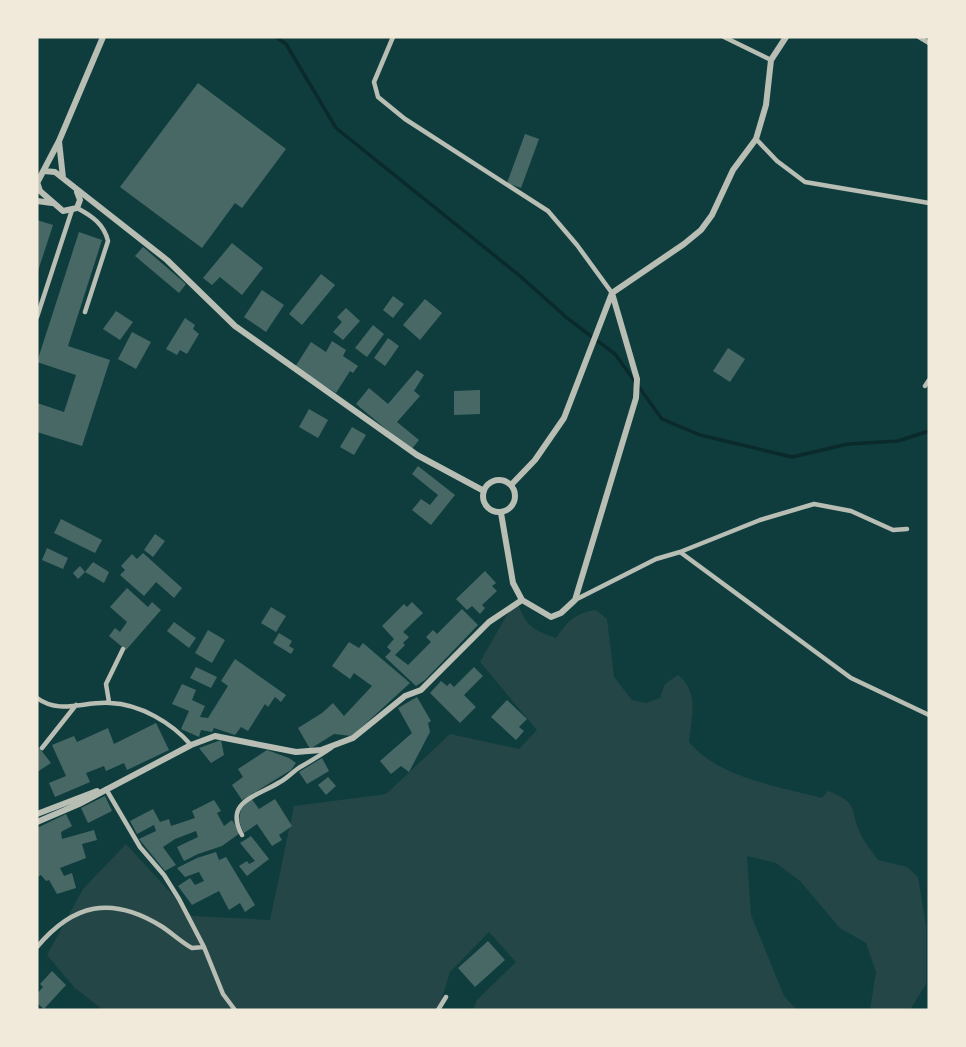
<svg xmlns="http://www.w3.org/2000/svg" width="966" height="1047" font-family="Helvetica,sans-serif">
  <rect width="100%" height="100%" fill="#0f3d3e"/>
  <path fill="#244646" d="M516 599C526 625 529 629 556 638 568 621 575 613 596 610L607 619 614 677 632 700 646 703 660 698 665 684 678 675C700 693 691 717 689 742 718 778 779 786 822 798L828 791C862 804 848 811 862 837 866 845 873 852 878 860L907 867 918 877 926 926V984L910 1010H870L876 972 866 943 840 928 800 881 776 863 747 856 751 915 784 996 797 1010H473L477 1000 516 962 489 932 450 972 438 1010H103L75 988 47 955 83 889 126 844 192 916 270 920 294 806 386 794 450 734 519 749 537 730 480 662Z"/>
  <g fill="none" stroke-linecap="round" stroke-linejoin="round">
    <path stroke="#0a2a2b" stroke-width="3.5" d="M276 37 286 44 336 128 520 276 567 318 615 354 662 419 700 435 792 457 848 444 898 441 929 431"/>
  </g>
  <path fill="#486865" d="M198 83 286 149 242 208 235 203 202 248 120 187Z
    M525 134 539 139 521 188 507 183Z
    M37 220 53 225 37 274Z
    M79 232 102 240 68 346 110 360 82 446 37 432V403L64 412 76 375 37 362Z
    M232 243 263 268 242 295 220 277 212 285 203 278Z
    M143 247 186 284 179 293 135 256Z
    M321 274 335 285 302 325 289 314Z
    M262 290 284 305 266 332 244 317Z
    M393 296 404 304 393 318 383 310Z
    M425 299 442 313 420 340 403 325Z
    M346 308 360 321 343 340 333 332 342 322 337 317Z
    M116 311 133 322 120 340 103 329Z
    M185 318 195 325 193 329 199 334 187 354 180 350 177 355 166 349Z
    M373 325 384 334 367 357 355 348Z
    M132 332 151 342 136 369 118 359Z
    M388 338 399 346 385 366 374 358Z
    M332 341 346 350 343 356 358 366 353 373 350 371 336 393 295 367 311 342 326 352Z
    M728 348 745 359 730 382 713 371Z
    M417 370 424 375 414 391 420 396 397 422 419 440 411 450 356 404 369 388 388 404Z
    M480 390V414L454 415V391Z
    M309 409 328 420 318 438 299 427Z
    M352 427 366 435 354 455 340 447Z
    M418 466 455 495 431 525 412 510 421 499 430 505 438 495 412 474Z
    M61 519 102 540 95 553 54 533Z
    M155 534 165 541 153 557 144 550Z
    M47 548 68 558 63 569 42 560Z
    M143 553 182 588 174 598 156 582 144 596 120 575 125 570 121 566 132 554 137 559Z
    M93 562 109 572 104 583 85 572Z
    M80 566 85 572 78 579 73 573Z
    M485 571 496 583 492 586 497 591 482 605 485 608 480 614 472 606 467 610 456 599Z
    M127 588 148 607 152 602 161 610 126 650 109 636 115 628 120 632 127 622 110 607Z
    M412 602 423 613 403 632 409 637 403 643 405 645 395 655 408 665 431 642 426 637 433 630 437 634 462 609 478 625 425 680 416 686 385 657 391 651 387 647 394 639 382 626 404 604 407 607Z
    M271 607 286 616 276 632 261 623Z
    M174 622 196 638 189 648 167 631Z
    M208 630 225 640 212 663 195 653Z
    M279 633 292 641 289 646 294 649 291 654 273 643Z
    M349 642 359 648 363 643 410 683 352 736 334 734 310 749 298 728 322 713 333 703 344 716 372 686 354 673 350 679 332 666Z
    M235 659 286 695 281 702 275 697 268 707 265 704 248 731 241 727 235 735 214 728 212 732 201 730 199 737 181 729 189 711 172 704 182 684 196 690 192 700 205 706 200 717 208 718 228 686 221 681Z
    M196 667 217 677 211 688 190 678Z
    M474 667 483 676 464 695 476 707 460 723 430 693 441 681 447 686 450 683 454 687Z
    M417 697 431 721 428 723 430 732 409 772 401 766 391 774 380 761 412 733 398 708Z
    M507 700 527 719 519 727 524 731 516 740 491 717Z
    M156 723 169 750 127 770 124 763 106 771 104 766 86 773 90 782 55 797 49 783 66 776 52 745 74 736 77 742 108 728 114 744Z
    M221 740 224 755 211 763 199 748Z
    M37 745 51 763 37 772Z
    M267 750 289 758 296 763 291 770 242 800 232 785 243 777 238 769Z
    M322 758 329 771 307 784 299 772Z
    M328 777 336 786 326 795 318 785Z
    M105 796 112 811 88 823 81 808Z
    M251 798 259 809 275 799 292 826 279 835 282 840 272 846 257 824 244 833 241 827 239 820 241 809Z
    M214 800 221 811 217 813 224 826 232 820 240 833 222 846 198 854 184 861 177 847 198 837 196 831 175 839 163 847 176 865 165 871 139 839 156 831 154 825 137 834 130 821 153 809 160 822 169 819 171 826 195 818 192 811Z
    M66 814 72 826 61 832 62 839 94 830 97 840 82 844 86 858 60 868 64 876 72 873 76 888 57 894 49 880 46 881 41 875 37 877V828Z
    M251 836 269 859 247 876 239 866 247 861 249 864 255 861 240 843Z
    M216 852 219 860 226 857 255 905 245 912 240 903 229 910 219 891 192 905 178 886 190 878 195 885 204 881 199 872 185 877 177 868 197 858Z
    M488 941 505 960 475 987 458 968Z
    M52 971 66 985 44 1009 37 1003V994L43 987 40 984Z"/>
  <g fill="none" stroke-linecap="round" stroke-linejoin="round">
    <path stroke="#b8beb3" stroke-width="4.5" d="M393 37 374 82 378 97 405 119 548 211 577 245 612 293
      M724 37 771 60
      M919 37 929 43
      M756 139 777 161 805 182 929 203
      M77 208C92 216 104 224 108 241L85 312
      M37 317 72 210
      M925 386 929 380
      M680 552 760 520 814 504 851 511 893 530 907 529
      M575 600 656 559 680 552 851 678 929 715
      M37 698C60 715 84 701 110 703 140 704 172 723 191 745
      M109 702 106 684 123 649
      M42 748 76 705
      M106 789 140 847 164 875 179 899 204 947 223 994 235 1010
      M242 835C223 801 258 796 280 782 288 778 294 770 302 766 312 760 321 755 331 748
      M37 947C73 904 111 895 161 926 172 933 181 942 192 948L204 947
      M438 1010 446 997"/>
    <path stroke="#b8beb3" stroke-width="6" d="M59 141 63 178
      M44 171 55 172 167 260 235 326 417 455 484 491
      M37 182 40 191 63 211 77 208 80 200 77 192
      M37 183 59 141 103 37
      M37 201 52 203
      M483 496a16 16 0 1 1 32 0a16 16 0 1 1-32 0Z
      M511 485 535 460 564 418 612 293
      M501 513 513 583 522 600 551 617 561 613 575 600 636 398 637 379 612 293 684 244 701 230 712 215 733 170 756 139 766 105 771 60 786 37
      M37 814 97 791
      M37 822 79 804 191 745 215 736 296 752 321 750 353 738 405 696 421 690 489 622 522 600"/>
  </g>
  <rect width="966" height="1047" fill="none" stroke="#f1e9da" stroke-width="77"/>
</svg>
